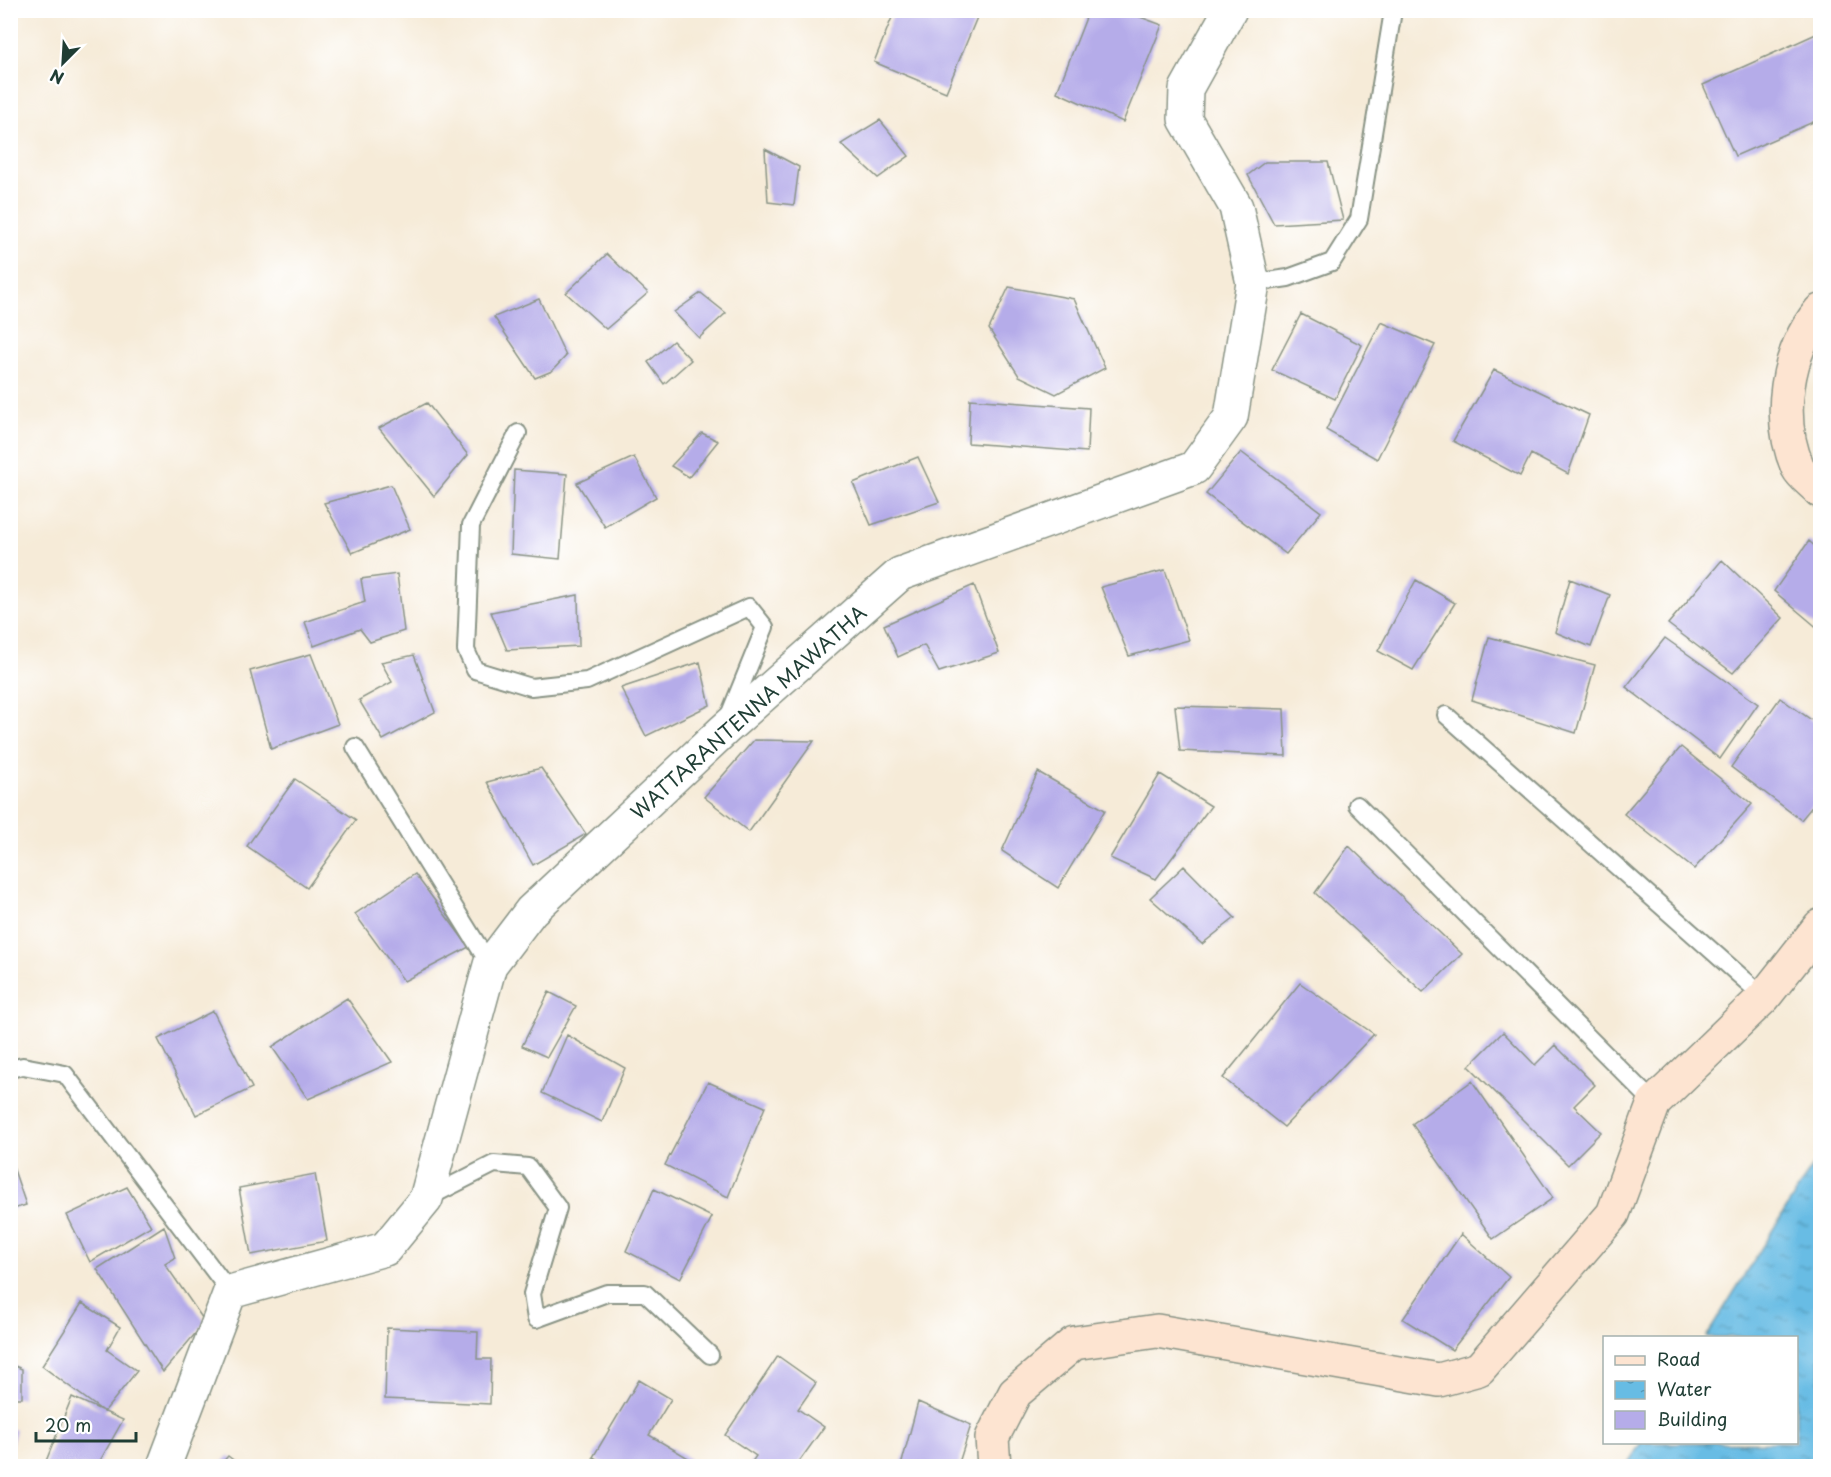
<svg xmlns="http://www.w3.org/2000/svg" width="1831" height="1477" font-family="'Playpen Sans',sans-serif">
  <defs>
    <pattern id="water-ripples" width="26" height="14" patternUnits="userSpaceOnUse" patternTransform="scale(1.5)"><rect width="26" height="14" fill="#67bce4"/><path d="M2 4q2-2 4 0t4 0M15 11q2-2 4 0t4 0" fill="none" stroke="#549aba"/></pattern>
  </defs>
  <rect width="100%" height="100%" fill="#fff"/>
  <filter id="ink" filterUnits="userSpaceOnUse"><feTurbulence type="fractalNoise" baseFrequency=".0167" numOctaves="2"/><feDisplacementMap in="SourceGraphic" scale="12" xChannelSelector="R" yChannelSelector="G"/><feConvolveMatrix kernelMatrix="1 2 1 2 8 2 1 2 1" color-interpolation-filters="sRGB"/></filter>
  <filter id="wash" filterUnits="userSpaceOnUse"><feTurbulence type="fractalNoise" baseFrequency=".008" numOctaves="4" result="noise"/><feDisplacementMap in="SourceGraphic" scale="24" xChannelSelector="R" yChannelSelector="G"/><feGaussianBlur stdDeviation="1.35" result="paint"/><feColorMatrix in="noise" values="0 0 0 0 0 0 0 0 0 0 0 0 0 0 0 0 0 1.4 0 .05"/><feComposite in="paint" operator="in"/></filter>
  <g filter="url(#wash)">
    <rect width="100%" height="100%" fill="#f6ebd8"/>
    <path fill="url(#water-ripples)" stroke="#437c8c" stroke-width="1.5" d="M1820 1154V1466H1626L1641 1443 1796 1442V1338L1706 1337Z"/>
    <g id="blocks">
      <path fill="#b5ace9" d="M895 10H980L946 92 874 62Z
        M1089 10H1121L1162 25 1123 122 1057 92Z
        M1816 34 1820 41V119L1735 156 1703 85Z
        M880 120 909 156 878 178 841 144Z
        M765 149 799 167 794 205 768 202Z
        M1265 162H1328L1343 220 1274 224 1248 175Z
        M607 254 648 293 606 329 566 293Z
        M1009 287 1074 299 1105 368 1056 394 1019 376 989 329Z
        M701 293 726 313 699 338 674 312Z
        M539 299 566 356 552 371 535 378 494 317Z
        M1301 314 1362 345 1335 399 1272 370Z
        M1381 322 1435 345 1377 459 1326 430Z
        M673 341 691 360 664 384 648 362Z
        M1494 370 1589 415 1568 474 1531 454 1520 476 1453 441Z
        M970 399 1089 408 1087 452 968 443Z
        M427 403 468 455 434 496 379 428Z
        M702 433 718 441 689 477 671 466Z
        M1241 452 1321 512 1286 554 1206 494Z
        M634 457 656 497 605 527 577 483Z
        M918 457 939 502 871 525 853 483Z
        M514 470 567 474 560 559 511 554Z
        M391 485 410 529 352 553 324 503Z
        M1809 541 1820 551V630L1774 591Z
        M1722 560 1783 618 1733 673 1668 624Z
        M1165 570 1189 640 1129 656 1101 587Z
        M397 574 404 631 370 642 360 629 314 646 305 622 365 602 361 579Z
        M1570 579 1610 595 1591 647 1555 632Z
        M1416 580 1455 603 1413 670 1378 651Z
        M974 585 999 653 939 672 924 645 898 657 884 625Z
        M578 595 579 646 507 650 491 612Z
        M1489 637 1595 665 1576 733 1472 700Z
        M1665 638 1758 704 1720 759 1626 687Z
        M311 654 338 724 271 749 250 671Z
        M414 655 435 712 383 740 359 700 392 682 381 662Z
        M700 662 710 705 646 736 621 688Z
        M1780 698 1820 726V797L1801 820 1731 767Z
        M1175 706 1284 709 1286 756 1180 751Z
        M754 740 814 741 749 832 704 797Z
        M1681 747 1752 804 1694 869 1624 814Z
        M541 768 586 834 533 865 487 782Z
        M1038 772 1105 810 1058 888 1002 851Z
        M1160 774 1211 806 1156 879 1110 858Z
        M295 779 356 820 307 888 247 846Z
        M1349 846 1462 954 1423 992 1315 893Z
        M1184 866 1235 918 1202 944 1150 898Z
        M415 874 469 947 404 981 355 914Z
        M1300 983 1374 1034 1284 1127 1223 1078Z
        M549 992 576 1006 547 1057 522 1046Z
        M347 998 392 1062 308 1099 272 1047Z
        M213 1011 252 1088 196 1115 158 1039Z
        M1503 1032 1535 1065 1555 1045 1595 1085 1574 1106 1601 1132 1568 1165 1469 1066Z
        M567 1035 625 1068 602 1122 542 1093Z
        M1472 1081 1553 1198 1493 1239 1412 1124Z
        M708 1082 765 1107 728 1197 665 1165Z
        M11 1161 26 1205 10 1210V1162Z
        M315 1174 327 1241 251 1255 239 1188Z
        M127 1187 151 1226 90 1262 67 1215Z
        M654 1189 712 1217 680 1279 626 1251Z
        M164 1226 175 1258 165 1264 205 1322 163 1372 97 1269Z
        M1461 1234 1509 1277 1452 1350 1403 1319Z
        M82 1303 120 1327 107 1350 137 1371 104 1412 42 1366Z
        M387 1328 478 1332 477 1359H491L490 1404 385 1399Z
        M778 1356 816 1383 798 1409 824 1427 796 1466H749L756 1456 725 1435Z
        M10 1364 22 1369V1398H10Z
        M639 1380 671 1399 649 1435 690 1459 686 1466H609L593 1457Z
        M72 1397 123 1420 97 1466H44Z
        M918 1402 971 1425 958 1466H901Z
        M10 1428 16 1430 11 1447H10Z
        M228 1456 241 1466H219Z"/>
    </g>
  </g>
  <g filter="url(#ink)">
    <use href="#blocks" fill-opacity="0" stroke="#8a9486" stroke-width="1.5"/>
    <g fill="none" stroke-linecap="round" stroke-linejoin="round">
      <g stroke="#8a9486" stroke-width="20">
        <path id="lane" d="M1253 283 1288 278 1332 262 1359 219 1392 17
          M518 433 471 525 466 650 475 670 531 687 587 681 749 607 765 627 728 718
          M1446 715 1764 997
          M355 747 490 965
          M1357 805 1654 1103
          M10 1069 23 1066 65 1074 230 1292
          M427 1198 494 1164 528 1167 558 1208 532 1294 536 1319 607 1293H645L710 1355"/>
      </g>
      <g stroke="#8a9486" stroke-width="36">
        <path id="street" d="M164 1466 230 1292 385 1249 426 1199 490 965 531 911 724 730 900 574 1194 468 1231 417 1253 283 1236 207 1185 119 1186 89 1230 10"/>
      </g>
      <g stroke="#8a9486" stroke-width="36">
        <path id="secondary" d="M1820 311C1786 352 1776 418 1798 468 1802 476 1814 484 1820 491
          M994 1466 992 1438 1015 1393 1074 1343 1157 1331 1439 1380 1479 1369 1613 1214 1654 1103 1764 997 1820 926"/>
      </g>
      <use href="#lane" stroke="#fff" stroke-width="16"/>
      <use href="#street" stroke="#fff" stroke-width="33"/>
      <use href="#secondary" stroke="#fde4d1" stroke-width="33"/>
    </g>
  </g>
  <g text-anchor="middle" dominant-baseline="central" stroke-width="4.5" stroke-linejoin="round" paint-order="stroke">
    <g font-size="20" fill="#1f3d34" stroke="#fff">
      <text transform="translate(748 712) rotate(-42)">WATTARANTENNA MAWATHA</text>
    </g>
  </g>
  <rect width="1831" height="1477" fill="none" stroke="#fff" stroke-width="36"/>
  <rect x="1603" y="1336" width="195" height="108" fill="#ffffff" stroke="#a5b1ae" stroke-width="1.5"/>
  <rect x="1615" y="1356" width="30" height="9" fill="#fde4d1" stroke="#a5b1ae" stroke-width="1.5"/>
  <text x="1657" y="1366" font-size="18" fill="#1f3d34">Road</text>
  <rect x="1615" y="1381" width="30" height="18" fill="url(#water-ripples)" stroke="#a5b1ae" stroke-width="1.5"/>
  <text x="1657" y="1396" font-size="18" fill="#1f3d34">Water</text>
  <rect x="1615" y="1411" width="30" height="18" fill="#b5ace9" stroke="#a5b1ae" stroke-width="1.5"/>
  <text x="1657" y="1426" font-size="18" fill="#1f3d34">Building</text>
  <g transform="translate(63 63) rotate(204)" stroke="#ffffff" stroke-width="4.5" paint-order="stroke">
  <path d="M0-4.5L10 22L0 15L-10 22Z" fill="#1f3d34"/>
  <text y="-9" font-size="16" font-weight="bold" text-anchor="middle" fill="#1f3d34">N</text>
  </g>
  <path d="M36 1432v9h100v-9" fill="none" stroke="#1f3d34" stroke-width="3"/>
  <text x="45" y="1432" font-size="18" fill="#1f3d34" stroke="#ffffff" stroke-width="4.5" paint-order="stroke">20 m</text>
</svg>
